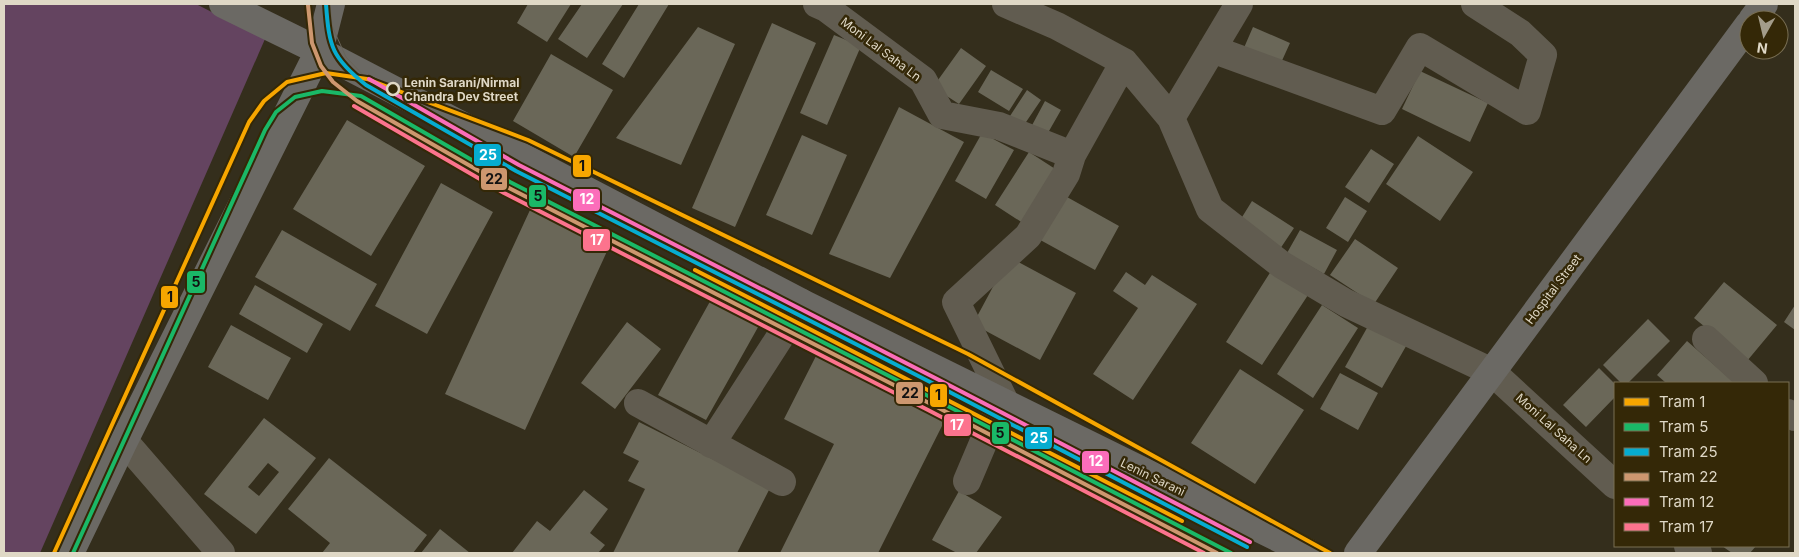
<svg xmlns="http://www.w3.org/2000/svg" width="1799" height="557" font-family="Inter,sans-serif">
  <rect width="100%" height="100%" fill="#342e1c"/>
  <path fill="#644460" d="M4 4H196L265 39 40 553H4Z"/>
  <path fill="#6a6758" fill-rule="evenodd" d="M528 4H571L547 42 517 23Z
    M582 4H623L587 58 558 39Z
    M639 4H669L624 78 602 64Z
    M772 23 816 43 735 227 692 208Z
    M698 27 735 44 681 165 616 138Z
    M1253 27 1290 43 1280 65 1243 50Z
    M834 35 861 46 827 125 800 113Z
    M961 48 986 66 959 104 933 87Z
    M551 54 613 90 574 157 513 121Z
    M991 70 1023 89 1009 111 978 92Z
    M1420 71 1488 103 1470 142 1402 109Z
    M1027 90 1041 100 1024 125 1010 116Z
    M1045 101 1061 110 1045 138 1030 129Z
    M899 107 964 142 890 278 829 254Z
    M347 120 425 166 371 256 293 209Z
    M982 133 1014 150 986 199 955 181Z
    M802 135 847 155 812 235 766 215Z
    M1418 136 1473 172 1440 221 1386 184Z
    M1371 149 1394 164 1369 203 1345 187Z
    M1029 152 1063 174 1029 227 995 205Z
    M441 183 493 212 427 334 375 306Z
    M1058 192 1119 226 1095 270 1033 236Z
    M1345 197 1367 211 1348 242 1326 228Z
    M1252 201 1294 228 1280 249 1239 222Z
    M530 210 609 247 525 430 445 394Z
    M282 230 377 284 350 331 255 277Z
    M1300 230 1337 250 1324 274 1287 253Z
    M1355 239 1398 268 1374 304 1330 275Z
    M1009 257 1076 293 1040 360 973 324Z
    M1273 268 1310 292 1262 365 1226 342Z
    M1126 272 1145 285 1152 275 1197 304 1133 400 1093 374 1138 308 1113 291Z
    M1724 282 1777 325 1747 361 1694 318Z
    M255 285 323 324 307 353 239 314Z
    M718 287 766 313 706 420 658 395Z
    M1322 305 1358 328 1313 398 1277 374Z
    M1795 305V330L1784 322Z
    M1372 319 1409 341 1382 388 1345 367Z
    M1648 319 1670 341 1628 383H1621L1603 365Z
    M627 322 661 349 615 409 581 383Z
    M231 325 291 358 268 400 208 367Z
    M1687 341 1735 383H1666L1657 375Z
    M816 356 945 420 878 553H780L834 444 784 419Z
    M1599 368 1615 384V397L1586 427 1563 405Z
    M1240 369 1304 410 1255 484 1191 443Z
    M1340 373 1378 393 1358 430 1320 409Z
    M264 418 316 458 256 534 204 494ZM268 463 279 472 259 496 248 487Z
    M639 422 770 488 737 553H613L645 489 628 481 639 461 623 453Z
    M329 458 427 535 413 553H322L330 543 288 509Z
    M584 490 608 509 590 533 605 545 598 553H512L537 521 550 531Z
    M959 491 1002 517 976 553H957L932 540Z
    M440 529 470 553H421Z
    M1722 546H1756L1750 553H1732Z"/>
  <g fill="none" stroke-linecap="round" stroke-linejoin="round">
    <path stroke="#615c50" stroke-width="28" d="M817 4 826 8 923 80 942 115 999 126 1072 155
      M1006 4 1057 26 1124 62 1171 118 1210 209 1282 265 1346 303 1492 372 1615 485
      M1212 49 1382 111 1420 47 1527 111 1543 55 1520 33 1475 4
      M1171 118 1239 4
      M1706 339 1754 383
      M638 403 782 482
      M1788 413 1795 417
      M124 441 221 553
      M711 444 802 303
      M967 481 992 422 1006 404 956 302 1028 236 1066 174 1072 155 1124 62
      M1688 546 1698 553"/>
    <path stroke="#6b6964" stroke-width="28" d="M223 4 319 51 802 303 1309 553
      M1752 20 1764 4
      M70 553 124 441 319 51 331 4
      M1358 553 1749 24"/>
    <path stroke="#696458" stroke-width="1" d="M330 4 332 26 346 57 367 79"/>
    <g stroke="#342807" stroke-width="8">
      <path id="tram-1" d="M695 270 1182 521
        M54 553 249 122 264 101 287 82 326 73 367 79 528 140 968 354 1330 553"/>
    </g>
    <g stroke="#342807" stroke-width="8">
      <path id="tram-2" d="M73 553 265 130 276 112 295 97 322 91 361 96 510 182 934 399 1231 553"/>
    </g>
    <g stroke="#342807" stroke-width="8">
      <path id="tram-3" d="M326 4C329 47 332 58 366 85L516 171 940 387 1247 547"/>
    </g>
    <g stroke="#342807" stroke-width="8">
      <path id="tram-4" d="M308 5 312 43 321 66 333 82 357 101 507 187 931 404 1217 553"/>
    </g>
    <g stroke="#342807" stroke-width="8">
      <path id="tram-5" d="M369 79 519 165 943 382 1250 542"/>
    </g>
    <g stroke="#342807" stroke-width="8">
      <path id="tram-6" d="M354 106 504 193 928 410 1204 553"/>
    </g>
    <use href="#tram-1" stroke="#f7a600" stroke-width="4"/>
    <use href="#tram-2" stroke="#1ab867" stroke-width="4"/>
    <use href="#tram-3" stroke="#06acd0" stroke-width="4"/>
    <use href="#tram-4" stroke="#cd976f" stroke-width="4"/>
    <use href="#tram-5" stroke="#fb6dba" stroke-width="4"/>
    <use href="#tram-6" stroke="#fc738d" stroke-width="4"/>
  </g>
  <circle fill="#342807" stroke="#dfd8c6" stroke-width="2.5" cx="393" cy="89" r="6"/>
  <g text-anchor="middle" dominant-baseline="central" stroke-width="5" stroke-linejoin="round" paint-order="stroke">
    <g font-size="12" fill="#dfd8c6" stroke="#342807">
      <text transform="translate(881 49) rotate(37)">Moni Lal Saha Ln</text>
      <text transform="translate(1553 289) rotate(-53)">Hospital Street</text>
      <text transform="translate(1554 428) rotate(42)">Moni Lal Saha Ln</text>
      <text transform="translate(1153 477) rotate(26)">Lenin Sarani</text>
    </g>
    <g font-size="12" font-weight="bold" fill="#dfd8c6" stroke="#342807" text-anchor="start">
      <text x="404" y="82">Lenin Sarani/Nirmal<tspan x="404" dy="14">Chandra Dev Street</tspan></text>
    </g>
  </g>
  <g stroke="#342807" stroke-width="2">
    <rect x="473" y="143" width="29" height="24" rx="5" fill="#06acd0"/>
    <rect x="572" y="154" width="20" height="24" rx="5" fill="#f7a600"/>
    <rect x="480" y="167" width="28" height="24" rx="5" fill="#cd976f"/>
    <rect x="528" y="184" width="19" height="24" rx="5" fill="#1ab867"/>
    <rect x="572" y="188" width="29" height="24" rx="5" fill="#fb6dba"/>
    <rect x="582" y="228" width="29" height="24" rx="5" fill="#fc738d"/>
    <rect x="186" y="270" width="20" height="24" rx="5" fill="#1ab867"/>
    <rect x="160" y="285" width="19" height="24" rx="5" fill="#f7a600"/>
    <rect x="895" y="381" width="29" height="24" rx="5" fill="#cd976f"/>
    <rect x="929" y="383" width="19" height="25" rx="5" fill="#f7a600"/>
    <rect x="943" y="413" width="29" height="24" rx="5" fill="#fc738d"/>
    <rect x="991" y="421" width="19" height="24" rx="5" fill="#1ab867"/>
    <rect x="1024" y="426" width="29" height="24" rx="5" fill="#06acd0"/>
    <rect x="1081" y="450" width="29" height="24" rx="5" fill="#fb6dba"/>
  </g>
  <g font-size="14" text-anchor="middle" font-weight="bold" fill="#fff">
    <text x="488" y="160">25</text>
    <text x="587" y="204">12</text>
    <text x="597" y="245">17</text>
    <text x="957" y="430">17</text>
    <text x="1039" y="443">25</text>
    <text x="1096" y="466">12</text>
  </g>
  <g font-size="14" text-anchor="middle" font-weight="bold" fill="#111">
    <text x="582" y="171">1</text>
    <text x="494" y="184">22</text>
    <text x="538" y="201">5</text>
    <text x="196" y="287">5</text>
    <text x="170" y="302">1</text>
    <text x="910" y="398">22</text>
    <text x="938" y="400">1</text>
    <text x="1000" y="438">5</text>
  </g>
  <rect width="1799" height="557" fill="none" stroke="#dfd8c6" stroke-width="10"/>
  <rect x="1614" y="382" width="175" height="165" fill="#342807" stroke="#786e53"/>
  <rect x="1624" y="398" width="25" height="8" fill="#f7a600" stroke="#786e53"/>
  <text x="1659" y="407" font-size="15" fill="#dfd8c6">Tram 1</text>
  <rect x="1624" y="423" width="25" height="8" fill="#1ab867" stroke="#786e53"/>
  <text x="1659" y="432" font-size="15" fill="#dfd8c6">Tram 5</text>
  <rect x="1624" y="448" width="25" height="8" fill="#06acd0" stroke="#786e53"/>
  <text x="1659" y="457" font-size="15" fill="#dfd8c6">Tram 25</text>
  <rect x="1624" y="473" width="25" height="8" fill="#cd976f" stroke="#786e53"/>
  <text x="1659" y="482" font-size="15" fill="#dfd8c6">Tram 22</text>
  <rect x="1624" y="498" width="25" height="8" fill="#fb6dba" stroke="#786e53"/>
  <text x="1659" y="507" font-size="15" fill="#dfd8c6">Tram 12</text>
  <rect x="1624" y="523" width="25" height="8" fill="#fc738d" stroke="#786e53"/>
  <text x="1659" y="532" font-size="15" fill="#dfd8c6">Tram 17</text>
  <g transform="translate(1764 35) rotate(188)"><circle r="24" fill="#342807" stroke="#786e53"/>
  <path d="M0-4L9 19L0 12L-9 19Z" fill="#a39c8a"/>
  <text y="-8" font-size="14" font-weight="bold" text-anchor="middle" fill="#dfd8c6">N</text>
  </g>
</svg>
